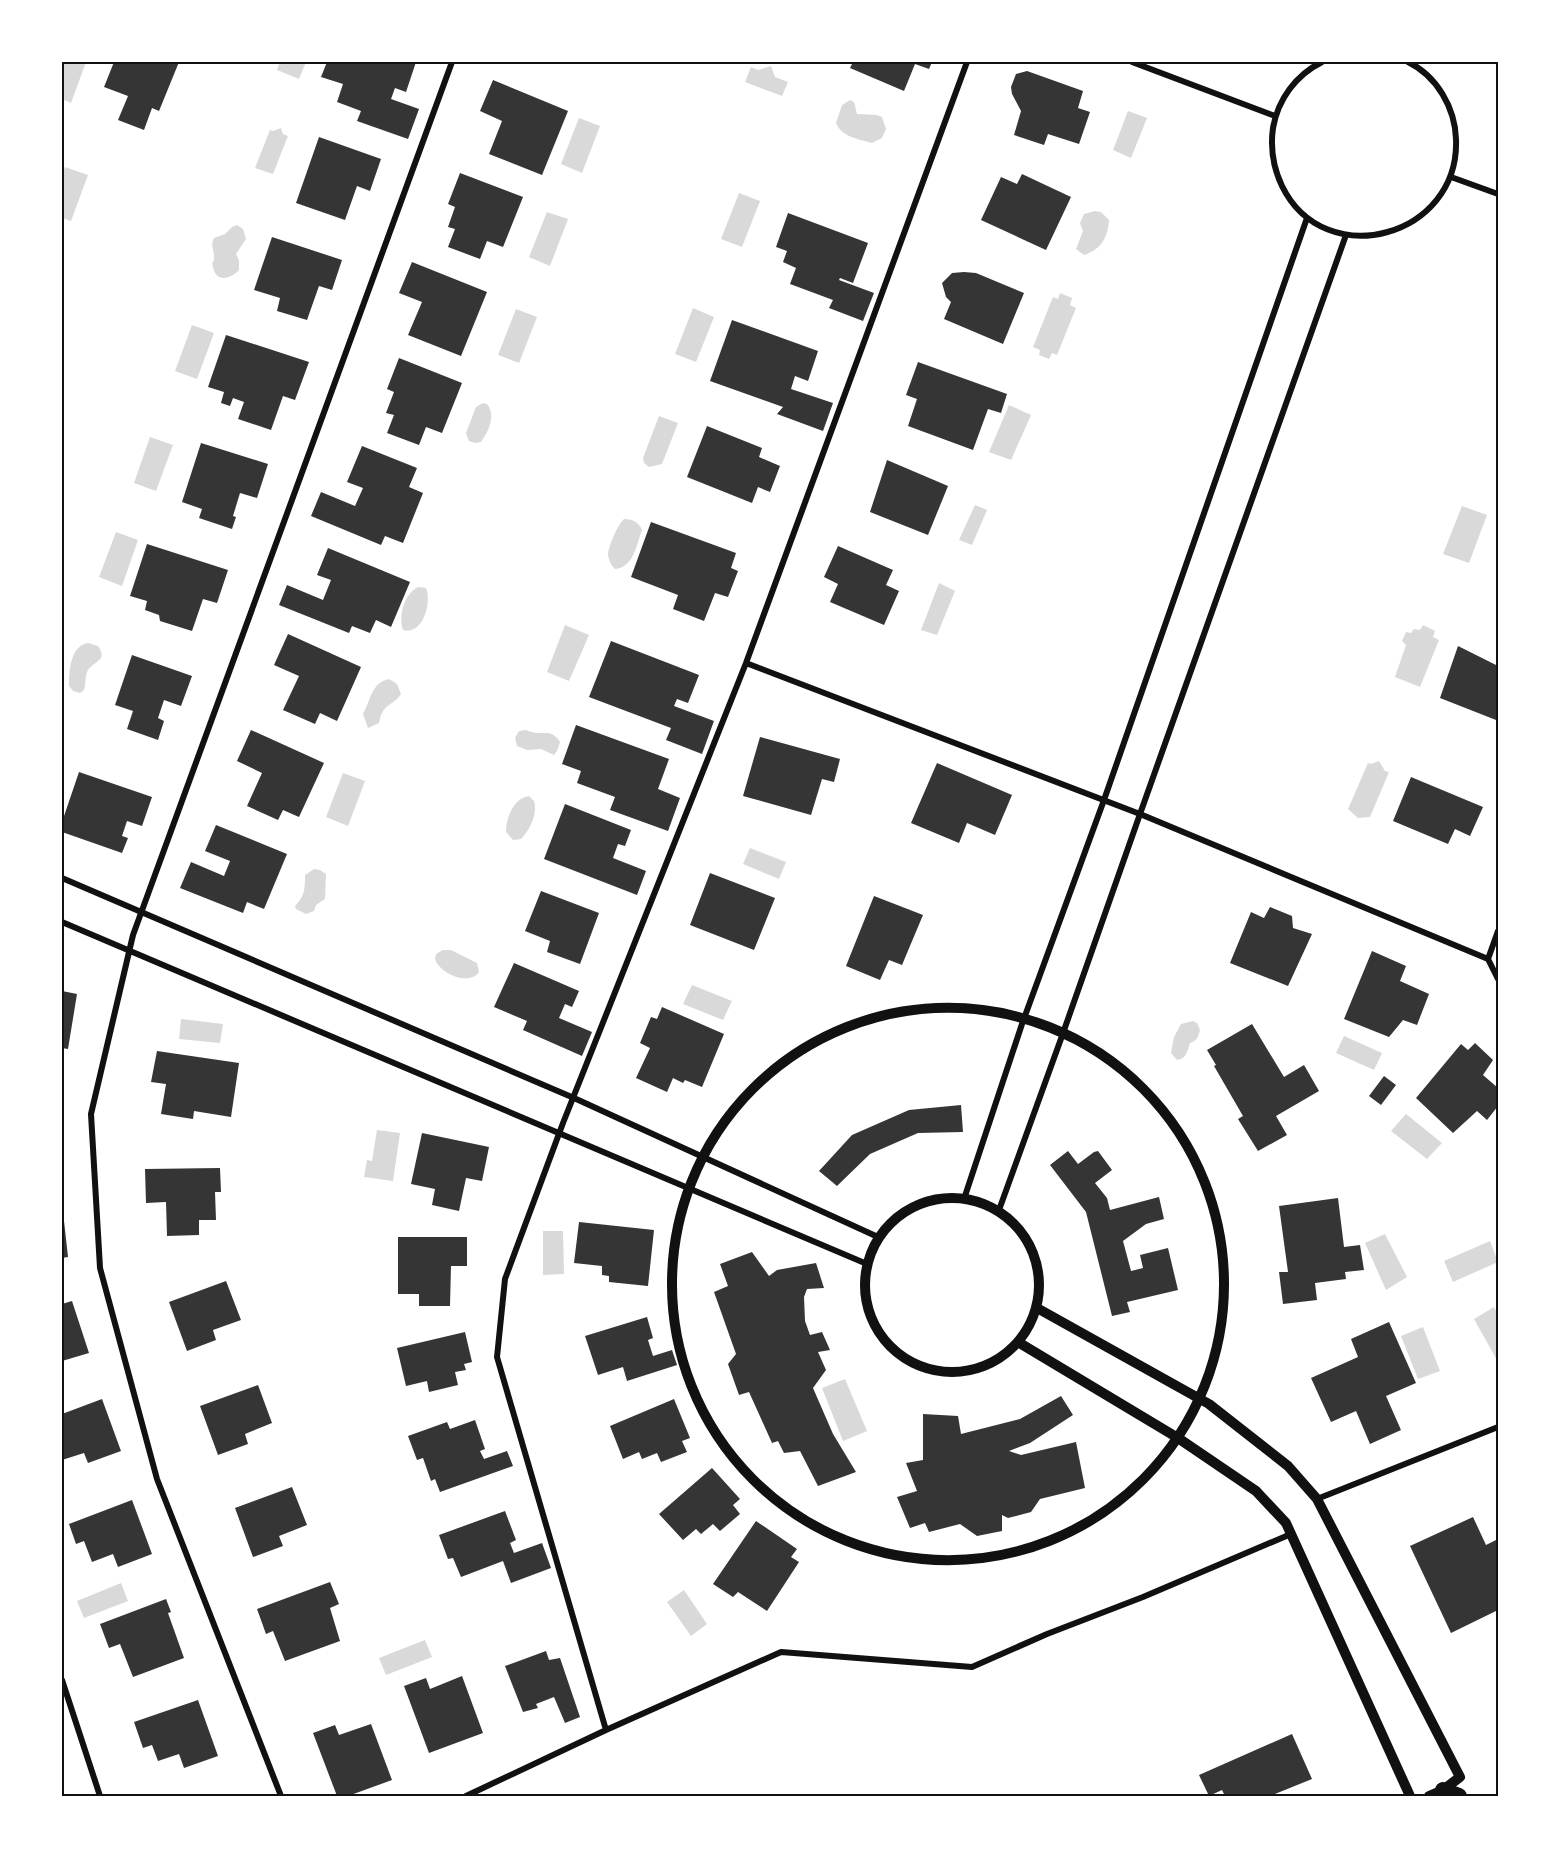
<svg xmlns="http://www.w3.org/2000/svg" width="1560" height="1858" font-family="Montserrat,sans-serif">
  <rect width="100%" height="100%" fill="#fff"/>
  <path fill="#d9d9d9" d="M62 62H86L71 103 62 99Z
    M280 62H306L299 79 277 70Z
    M771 66 775 77 788 82 782 96 745 82 751 67 758 70Z
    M850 100 854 102 857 114 877 115 882 117 886 129 882 138 872 143C858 139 842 137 836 123L842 105Z
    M1128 111 1147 118 1131 158 1113 150Z
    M579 118 600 126 582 173 561 164Z
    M281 128 283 134 288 136 273 174 255 168 270 130 273 131Z
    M65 167 88 175 71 221 62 218V177Z
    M739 193 760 201 742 247 721 239Z
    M1095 211 1101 212 1109 220C1108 237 1101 250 1084 255L1076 249 1083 231 1080 223 1084 214Z
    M547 212 568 219 550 266 529 257Z
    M237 225 243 229 246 239 236 254 239 260V270C231 279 216 283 213 267 211 258 214 266 214 257 214 249 210 246 214 238L225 234 232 227Z
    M1060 293 1072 298 1070 305 1076 308 1057 355 1052 353 1049 359 1039 355 1040 350 1033 347 1053 297 1058 299Z
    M693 308 714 317 696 362 675 354Z
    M516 309 537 317 519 363 498 355Z
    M192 325 214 333 197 379 175 371Z
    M483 403 487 404C496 415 489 431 481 442L475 443 469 441 466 433 476 407Z
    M1009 405 1031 415 1011 460 989 452Z
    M659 416 678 423 662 464 649 467 644 463 643 458Z
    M150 437 173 445 156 491 134 483Z
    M975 505 987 510 972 545 959 540Z
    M1462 506 1487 515 1469 563 1443 554Z
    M624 519C632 519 639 522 642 530 636 546 634 567 615 569 611 565 609 561 608 555 608 547 618 524 624 519Z
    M116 532 138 540 122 586 99 577Z
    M939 583 955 591 937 635 921 630Z
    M418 587 426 588C432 603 423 635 403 630 398 616 404 594 418 587Z
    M565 625 589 635 569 681 547 672Z
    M1423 625 1435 631 1433 637 1439 640 1420 687 1395 677 1406 645 1402 641 1406 632 1411 633 1414 629 1420 630Z
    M88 643 98 646C108 661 95 660 88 670 85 675 86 684 84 690L80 693 73 691 69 686C69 671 70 646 88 643Z
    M389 679 397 684 401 694C396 703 386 704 382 713 380 716 380 720 379 723L368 728 363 714C371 700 371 683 389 679Z
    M526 730C542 738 550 726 560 742L557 751 554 755 541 749 527 750 517 746 515 738 519 731Z
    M1379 761 1385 771 1389 772 1370 817 1358 818 1348 809 1368 763 1371 764Z
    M343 773 365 781 348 826 326 817Z
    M529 796 534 801C538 813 530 830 521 839L513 840 506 832C506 817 514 798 529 796Z
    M750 848 786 862 779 879 743 864Z
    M314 869 320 870 326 874 325 899 316 905 314 911 306 914 296 909 295 906C305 896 305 888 305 875Z
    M443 950H451L477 963 479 972C469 987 439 973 435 959L436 954Z
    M692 985 732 1001 723 1020 683 1004Z
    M181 1019 223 1024 220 1043 179 1039Z
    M1193 1021 1197 1023 1200 1030C1198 1037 1197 1041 1190 1043 1187 1052 1186 1059 1177 1060L1171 1053 1174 1037 1181 1024Z
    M1344 1036 1382 1053 1374 1070 1336 1053Z
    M1406 1114 1442 1143 1427 1159 1391 1131Z
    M377 1130 400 1133 393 1181 364 1177 367 1160 372 1161Z
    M543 1231H563L564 1274 543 1275Z
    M1385 1234 1407 1277 1386 1290 1365 1243Z
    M1490 1241 1498 1262 1453 1282 1444 1261Z
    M1494 1307 1498 1315V1362L1474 1319Z
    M1423 1327 1440 1371 1418 1379 1401 1336Z
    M845 1379 867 1431 843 1441 822 1388Z
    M121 1583 128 1601 84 1618 77 1601Z
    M684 1590 707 1624 691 1636 667 1602Z
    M425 1640 432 1657 386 1675 379 1658Z"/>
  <path fill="#353535" d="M114 62H179L159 111 152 108 144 130 118 120 128 96 104 87Z
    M327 62H416L406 92 395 88 391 99 419 109 408 139 357 121 361 111 337 102 343 84 321 77Z
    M853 62H932L929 69 915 64 904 91 850 68Z
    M1027 71 1083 91 1078 108 1090 112 1079 144 1048 134 1044 145 1014 135 1021 111 1012 94 1011 87 1016 74Z
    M493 80 568 111 542 175 489 154 502 121 480 111Z
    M319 137 381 159 370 191 357 186 345 220 296 203Z
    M460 173 523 197 503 247 487 241 480 259 448 247 455 229 448 227 455 207 448 204Z
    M1022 174 1071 197 1046 250 981 220 1001 177 1017 184Z
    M788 213 868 243 853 283 840 278 839 280 874 293 863 321 829 308 833 300 790 284 796 268 783 262 787 251 776 247Z
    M272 237 342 260 332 290 319 286 307 320 277 311 280 298 254 290Z
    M412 262 487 292 461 356 408 335 422 302 399 293Z
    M964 272 976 273 1024 293 1003 344 944 319 951 302 946 297 942 283 952 273Z
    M732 320 818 351 808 381 795 376 791 389 833 403 823 431 777 414 783 407 710 381Z
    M226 335 309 362 295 400 283 396 271 430 238 419 244 402 233 398 230 406 221 403 224 392 208 387Z
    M399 358 462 383 442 433 426 427 419 445 387 433 394 415 386 413 394 392 387 389Z
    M918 362 1007 394 1001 413 988 409 973 450 908 426 917 399 906 395Z
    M707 426 762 448 759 457 780 466 770 492 758 487 752 503 687 477Z
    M201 443 268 464 257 498 240 493 233 516 236 517 232 529 199 518 202 509 182 502Z
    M362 446 417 468 409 487 423 493 403 543 385 536 381 545 311 516 321 492 355 506 363 488 347 482Z
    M887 460 948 486 928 535 870 512Z
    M651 522 736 553 731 568 738 571 728 597 715 593 704 621 673 609 678 595 631 577Z
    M147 544 228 570 217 603 203 599 192 631 160 621 159 615 145 610 147 601 130 596Z
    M838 546 893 570 886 585 899 591 884 625 830 602 838 584 824 577Z
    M328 548 410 582 391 627 376 620 370 633 352 626 349 633 279 605 287 585 323 600 331 580 317 575Z
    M288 634 361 667 337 721 320 713 315 724 283 710 299 676 274 665Z
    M611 641 699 675 688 703 677 699 674 706 714 721 702 754 666 740 671 728 589 697Z
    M1458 646 1498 666V714L1496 720 1440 698Z
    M132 655 192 676 181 706 164 700 158 718 164 721 158 740 127 729 133 711 115 705Z
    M576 725 669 759 658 789 680 798 668 831 610 810 615 797 577 783 581 771 562 764Z
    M251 730 324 763 299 817 283 810 278 820 247 806 262 773 237 761Z
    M760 737 840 759 834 782 822 779 811 815 743 796Z
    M937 763 1012 795 995 835 967 823 959 843 911 823Z
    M79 772 152 797 142 826 127 821 122 836 128 838 122 853 62 832V822Z
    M1411 777 1483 807 1470 836 1455 829 1448 844 1393 821Z
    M565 804 631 830 625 846 618 844 613 858 646 871 637 895 544 859Z
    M216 825 287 854 264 909 247 902 243 913 180 888 191 862 224 876 230 861 205 851Z
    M710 873 775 898 754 950 690 925Z
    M541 891 599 913 580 964 547 952 550 941 525 931Z
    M874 896 923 915 902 965 889 960 880 980 846 966Z
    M1270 907 1292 916 1293 928 1312 934 1288 986 1230 963 1251 912 1264 918Z
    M1372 951 1406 966 1400 981 1429 994 1417 1025 1403 1020 1389 1037 1344 1019Z
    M514 963 579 991 572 1007 565 1004 559 1018 592 1032 582 1056 523 1030 527 1021 494 1007Z
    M62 991 77 994 68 1049 62 1048Z
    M662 1007 724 1034 702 1087 685 1080 683 1083 673 1078 667 1092 636 1078 650 1048 640 1043 651 1017 657 1019Z
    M1252 1024 1284 1077 1304 1065 1319 1091 1276 1116 1287 1135 1258 1151 1238 1119 1243 1116 1214 1066 1216 1065 1207 1050Z
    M1475 1043 1493 1060 1483 1075 1498 1088V1106L1487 1120 1477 1111 1453 1133 1416 1098 1461 1044 1468 1050Z
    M157 1051 239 1063 231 1117 194 1111 193 1119 161 1114 166 1084 151 1082Z
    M1384 1076 1396 1085 1381 1105 1369 1096Z
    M961 1105 963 1132 918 1133 870 1154 837 1186 819 1171 852 1135 909 1110Z
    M422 1133 489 1147 482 1181 466 1178 459 1211 432 1205 435 1189 411 1184Z
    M1068 1151 1078 1164 1094 1152 1098 1151 1112 1170 1095 1183 1107 1198 1110 1210 1159 1197 1164 1219 1146 1224 1123 1241 1131 1271 1143 1268 1140 1255 1168 1248 1178 1290 1127 1302 1130 1312 1112 1316 1086 1212 1050 1165Z
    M220 1168 221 1192H215L216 1220H199V1235L167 1236 166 1202 146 1203 145 1169Z
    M1338 1198 1344 1247 1360 1245 1364 1270 1345 1272 1346 1279 1315 1283 1317 1300 1283 1304 1279 1272H1288L1279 1206Z
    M62 1212H63L68 1257 62 1258Z
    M579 1222 654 1230 648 1286 609 1282V1276L602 1275V1266L574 1263Z
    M398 1237H467V1266H451L450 1306H419V1294H398Z
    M752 1252 769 1276 777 1270 816 1263 824 1288 807 1289 804 1297 805 1321 810 1335 822 1332 830 1350 818 1352 826 1370 813 1388 833 1434 856 1472 818 1486 800 1451 784 1453 778 1441 772 1443 749 1392 739 1395 728 1364 736 1354 714 1292 728 1286 720 1264Z
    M226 1281 241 1320 213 1330 216 1340 187 1351 169 1302Z
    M72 1301 89 1353 62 1361V1304Z
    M647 1317 653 1338 648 1340 653 1356 672 1350 677 1365 627 1381 623 1367 598 1375 585 1336Z
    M1389 1322 1416 1383 1386 1396 1401 1430 1370 1444 1356 1411 1331 1422 1311 1378 1358 1357 1351 1339Z
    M465 1332 472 1362 464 1364 466 1370 455 1372 458 1385 429 1392 427 1381 406 1386 397 1348Z
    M258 1385 272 1423 245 1434 248 1444 218 1455 200 1406Z
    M1061 1396 1073 1415 1030 1443 1009 1451 1021 1455 1076 1442 1085 1488 1040 1499 1031 1512 1008 1518 1002 1515V1531L977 1536 960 1524 929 1532 925 1523 910 1528 897 1497 917 1491 906 1463 923 1460V1414L958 1416 961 1434 1020 1419Z
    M102 1399 121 1451 88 1463 84 1453 62 1460V1414Z
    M674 1399 690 1438 682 1441 687 1452 661 1462 657 1453 642 1459 639 1452 623 1459 610 1426Z
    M475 1420 485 1449 480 1451 484 1459 507 1451 513 1466 440 1492 435 1479 431 1481 423 1458 417 1460 408 1436 447 1422 450 1429Z
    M712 1468 740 1499 733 1505 740 1514 720 1531 713 1524 701 1534 696 1529 683 1540 659 1514Z
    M292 1487 307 1525 279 1536 283 1546 253 1557 235 1508Z
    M132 1500 152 1554 118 1567 113 1554 92 1562 84 1541 76 1544 69 1524Z
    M505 1511 516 1540 510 1543 514 1553 542 1543 551 1568 511 1583 503 1561 461 1577 453 1558 448 1559 439 1535Z
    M1473 1517 1486 1545 1498 1539V1610L1451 1633 1410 1546Z
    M756 1521 797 1549 791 1557 799 1562 767 1611 738 1592 733 1597 713 1584Z
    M330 1582 339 1604 330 1608 340 1641 285 1661 273 1631 266 1634 257 1609Z
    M166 1599 171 1612 168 1613 184 1658 133 1677 120 1644 109 1648 100 1624Z
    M546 1651 549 1660 560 1658 580 1717 565 1723 554 1697 536 1704 538 1708 523 1712 505 1666Z
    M462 1676 483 1733 429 1753 404 1686 426 1678 430 1689Z
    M198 1700 218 1756 184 1768 179 1754 158 1761 152 1745 143 1748 134 1722Z
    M371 1724 392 1780 348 1796H337L313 1733 335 1725 339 1735Z
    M1292 1734 1312 1779 1270 1796H1225L1222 1790 1209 1796 1199 1775Z"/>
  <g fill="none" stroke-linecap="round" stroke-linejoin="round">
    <path stroke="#111" stroke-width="6" d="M1132 62 1275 116
      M1322 62C1296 75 1278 99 1273 128 1270 149 1273 167 1282 186 1325 274 1460 237 1456 139 1455 108 1437 76 1408 62
      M1451 177 1498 194
      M746 663 1140 814 1488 959 1498 979
      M62 878 574 1098 878 1237
      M62 922 867 1264
      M1488 959 1498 931
      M964 1199 1022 1024 1104 800 1307 218
      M999 1210 1062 1036 1140 814 1346 235
      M1317 1499 1498 1427
      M62 1680 100 1796
      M606 1730 497 1357 505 1279 563 1123 746 663 967 62
      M281 1796 157 1479 100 1268 91 1114 133 935 452 62
      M466 1796 606 1730 781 1652 972 1667 1047 1634 1143 1597 1291 1534"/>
    <path stroke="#111" stroke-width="10" d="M672 1284a276 276 0 1 1 552 0a276 276 0 1 1-552 0Z
      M865 1285a87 87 0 1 1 174 0a87 87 0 1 1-174 0Z
      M1037 1308 1209 1404 1288 1466 1317 1499 1460 1777 1443 1790 1429 1796
      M1018 1342 1178 1438 1256 1491 1286 1523 1410 1796"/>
    <path stroke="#111" stroke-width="16" d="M1443 1790 1459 1796"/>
  </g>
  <rect width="1560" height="1858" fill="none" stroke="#ffffff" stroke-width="126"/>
  <rect x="63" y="63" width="1434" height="1732" fill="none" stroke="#111" stroke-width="2"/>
</svg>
